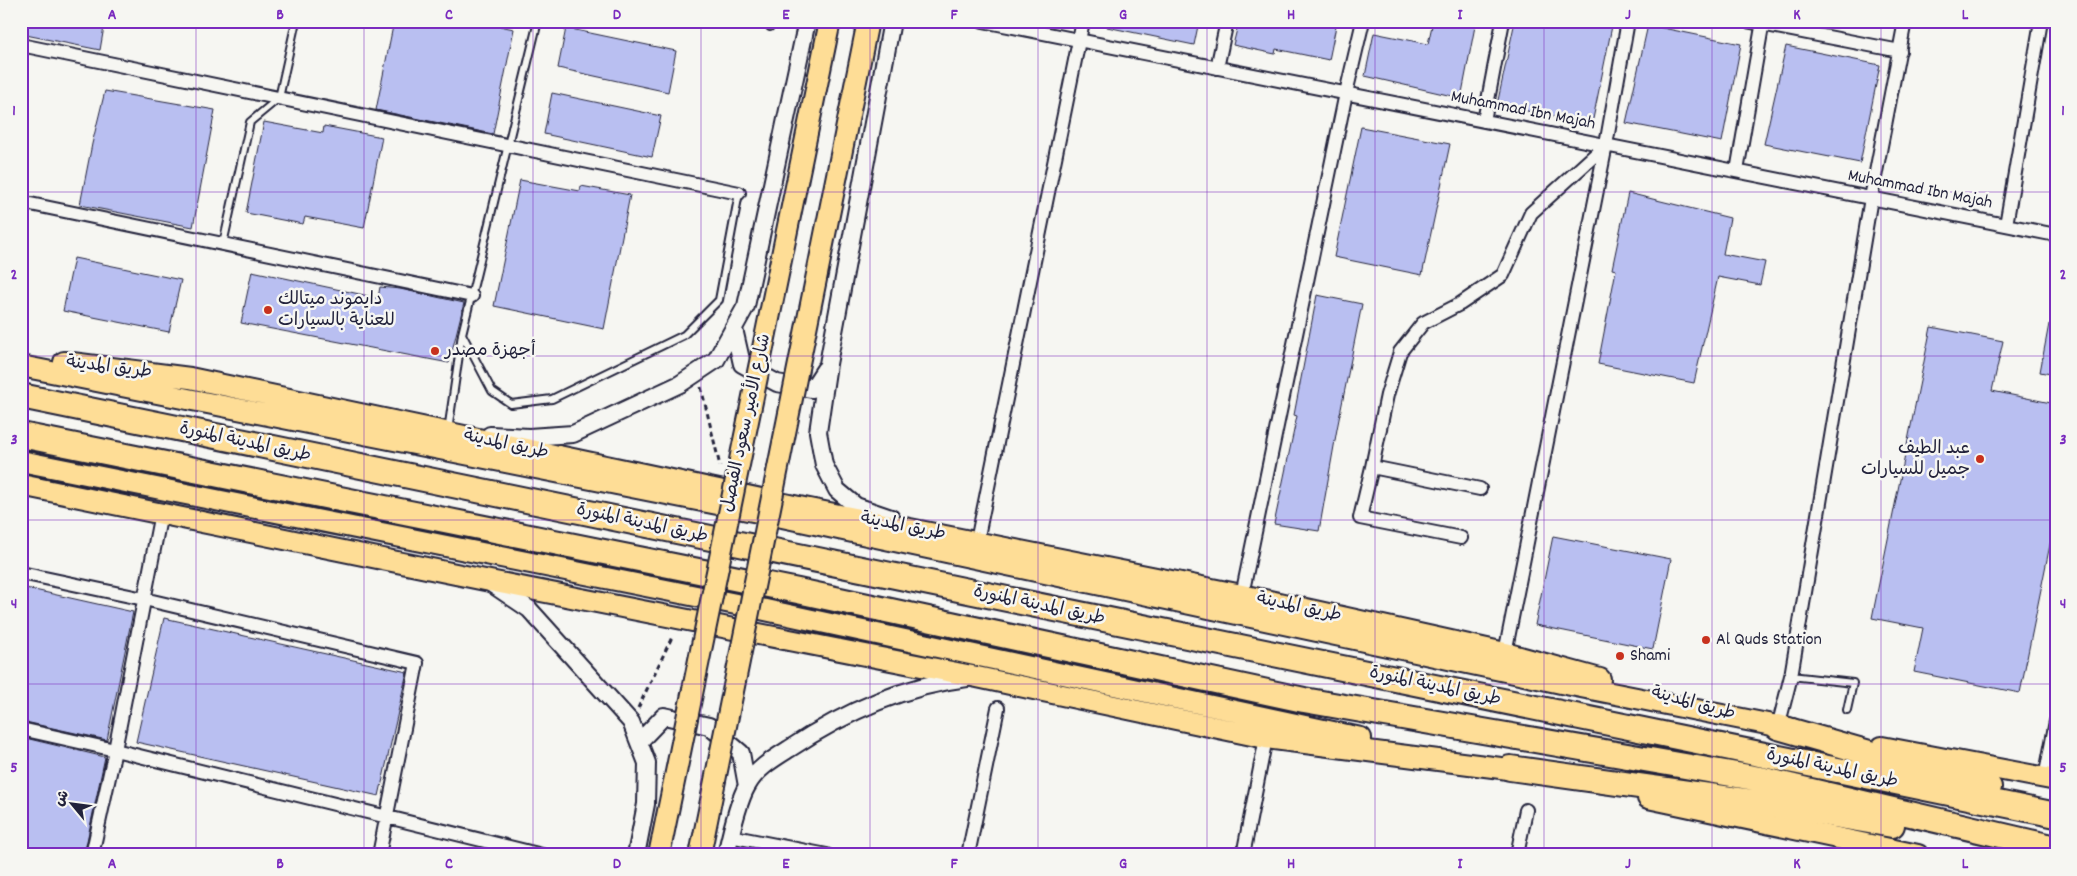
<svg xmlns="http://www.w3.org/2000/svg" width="2077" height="876" font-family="Dekko,'Playpen Sans Arabic',sans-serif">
  <rect width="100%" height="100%" fill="#f6f6f2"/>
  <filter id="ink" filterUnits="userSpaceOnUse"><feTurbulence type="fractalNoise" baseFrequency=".02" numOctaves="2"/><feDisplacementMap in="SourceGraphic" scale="10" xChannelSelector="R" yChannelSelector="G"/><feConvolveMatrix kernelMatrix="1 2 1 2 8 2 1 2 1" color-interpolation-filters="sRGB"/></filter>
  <g filter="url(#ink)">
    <path fill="#b9bff1" stroke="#22223b" d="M21 21H105L100 50 21 34Z
      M394 21H476L514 29 493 134 376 110Z
      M1107 21H1199L1194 45 1107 27Z
      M1239 21H1337L1329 60 1276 49 1275 54 1233 45Z
      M1433 21H1476L1461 98 1365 76 1374 33 1428 44Z
      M1515 21H1589L1612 26 1592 124 1497 105Z
      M1648 25 1741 44 1722 142 1626 123Z
      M566 28 676 51 668 92 558 68Z
      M1786 46 1880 65 1860 163 1764 144Z
      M105 91 215 110 193 227 80 205 92 144Z
      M552 93 661 116 652 157 544 134Z
      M264 122 323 133 324 126 382 137 364 228 305 217 303 224 246 213Z
      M1361 127 1450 144 1422 275 1334 257Z
      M520 180 580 191 581 186 630 195 604 329 494 306Z
      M1628 193 1730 218 1723 254 1765 262 1760 285 1718 277 1694 383 1598 364 1616 270 1612 269Z
      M74 258 181 280 169 332 63 311Z
      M252 271 378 298 380 287 400 289 464 303 449 363 241 323Z
      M1317 295 1362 304 1337 429 1319 531 1274 524 1297 416 1294 415Z
      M2049 324 2056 325V375L2040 372Z
      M1931 327 2003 341 1992 391 2056 404V515L2020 693 1914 672 1923 628 1872 618Z
      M1553 536 1671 559 1653 649 1535 625Z
      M21 587 133 612 107 740 21 721Z
      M164 618 407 672 379 796 136 742Z
      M21 737 105 757 84 855H21Z"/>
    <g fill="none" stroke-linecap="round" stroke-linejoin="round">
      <g stroke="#22223b" stroke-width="10">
        <path id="service" d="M770 27 771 21
          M223 244 250 122 279 98 296 21
          M462 334 492 391 511 404 552 399 684 335 719 300 739 193
          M448 431 462 334 538 21
          M1791 676 1853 683 1847 710"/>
      </g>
      <g stroke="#22223b" stroke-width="16">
        <path id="minor" d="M983 21 2056 235
          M1746 21 1900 51
          M21 45 739 193
          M1217 68 1227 21
          M1484 121 1503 21
          M1737 171 1763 21
          M21 202 472 296
          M2006 225 2041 21
          M1372 467 1360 518 1461 538
          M1480 489 1372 467 1387 395 1400 352 1423 323 1460 304 1503 275 1531 213 1606 145
          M977 541 1083 21
          M21 573 144 599 417 663 379 855
          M1242 595 1346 93 1363 21
          M1505 653 1606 145 1628 21
          M1778 727 1791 676 1871 198 1905 21
          M21 729 115 750 542 855
          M2045 778 2056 721
          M730 836 827 855
          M92 855 115 750 161 513
          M968 855 998 708
          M1243 855 1266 738
          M1517 855 1526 810"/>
      </g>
      <g stroke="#22223b" stroke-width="20">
        <path id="tertiary" d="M734 329 742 364 777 383 812 389 825 369
          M490 435 529 437 573 434 680 384 716 360 746 306 807 21
          M891 518 856 506 837 490 824 465 818 432 828 364 892 21
          M489 582 529 609 631 722 647 763 646 804 636 855
          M639 742 664 716 709 726 741 753 747 786
          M726 855C730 837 738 801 747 786 756 769 773 759 789 749 843 713 903 686 967 678"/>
      </g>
      <g stroke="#22223b" stroke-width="24">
        <path id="primary" d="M64 362 190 378 799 507 1242 595 1505 653 1600 679
          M21 366 768 514 1561 683 1792 729
          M21 461 751 607 1361 738
          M21 485 485 580 977 677 1266 738 1524 771
          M1882 747 2056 780
          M1648 798 1918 855"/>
      </g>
      <g stroke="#22223b" stroke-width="28">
        <path id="motorway" d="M21 396 2056 815
          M21 435 798 591 1304 700 1760 779 2056 848
          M1778 727 1989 787
          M1510 768 1788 807 1892 825"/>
      </g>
      <path stroke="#22223b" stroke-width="3" stroke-dasharray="5 4" stroke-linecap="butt" d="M701 387 720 466
        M638 708 673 635"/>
      <use href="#service" stroke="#f6f6f2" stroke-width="6"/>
      <use href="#minor" stroke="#f6f6f2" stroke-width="12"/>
      <use href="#tertiary" stroke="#f6f6f2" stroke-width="16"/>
      <use href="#primary" stroke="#fedd96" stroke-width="20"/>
      <use href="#motorway" stroke="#fedd96" stroke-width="24"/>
      <g stroke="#22223b" stroke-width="24" stroke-linecap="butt">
        <path id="primary-bridge" d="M659 855 830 21
          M700 855 868 21"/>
      </g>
      <use href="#primary-bridge" stroke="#fedd96" stroke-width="20"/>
    </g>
  </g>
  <path fill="none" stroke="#7b2cbf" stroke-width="1" stroke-opacity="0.55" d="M196 21V855M364 21V855M533 21V855M701 21V855M870 21V855M1038 21V855M1207 21V855M1375 21V855M1544 21V855M1712 21V855M1881 21V855M21 192H2056M21 356H2056M21 520H2056M21 684H2056"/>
  <g fill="#c8321e" stroke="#f6f6f2" stroke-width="2">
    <circle cx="268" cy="310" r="5"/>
    <circle cx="435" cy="351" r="5"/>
    <circle cx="1980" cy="459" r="5"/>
    <circle cx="1706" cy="640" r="5"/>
    <circle cx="1620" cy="656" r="5"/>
  </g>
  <g text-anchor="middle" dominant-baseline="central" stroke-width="5" stroke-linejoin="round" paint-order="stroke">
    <g font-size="18" fill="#22223b" stroke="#f6f6f2">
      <text transform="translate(1523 111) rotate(11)">Muhammad Ibn Majah</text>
      <text transform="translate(1920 190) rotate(11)">Muhammad Ibn Majah</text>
      <text transform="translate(109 368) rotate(7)">طريق المدينة</text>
      <text transform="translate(747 423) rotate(-78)">شارع الأمير سعود الفيصل</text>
      <text transform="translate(245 443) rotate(12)">طريق المدينة المنورة</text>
      <text transform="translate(506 445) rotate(12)">طريق المدينة</text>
      <text transform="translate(642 524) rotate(12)">طريق المدينة المنورة</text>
      <text transform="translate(903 527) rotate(11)">طريق المدينة</text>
      <text transform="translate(1039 606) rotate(12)">طريق المدينة المنورة</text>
      <text transform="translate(1299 608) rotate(12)">طريق المدينة</text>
      <text transform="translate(1435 687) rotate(12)">طريق المدينة المنورة</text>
      <text transform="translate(1693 704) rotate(15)">طريق المدينة</text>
      <text transform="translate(1832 769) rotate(12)">طريق المدينة المنورة</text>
    </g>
    <g font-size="18" fill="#22223b" stroke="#f6f6f2" text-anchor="start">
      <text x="278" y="300">دايموند ميتالك<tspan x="278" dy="21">للعناية بالسيارات</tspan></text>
      <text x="445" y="351">أجهزة مصدر</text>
      <text x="1970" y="449" text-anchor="end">عبد الطيف<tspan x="1970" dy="21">جميل للسيارات</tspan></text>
      <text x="1716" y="640">Al Quds Station</text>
      <text x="1630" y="656">Shami</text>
    </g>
  </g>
  <rect width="2077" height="876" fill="none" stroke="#f6f6f2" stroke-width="55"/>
  <g transform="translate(72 804) rotate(299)" stroke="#f6f6f2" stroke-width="4" paint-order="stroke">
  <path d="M0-4L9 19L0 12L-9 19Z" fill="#22223b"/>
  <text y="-8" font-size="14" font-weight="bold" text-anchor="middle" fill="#22223b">ش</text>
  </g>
  <rect x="28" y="28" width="2022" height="820" fill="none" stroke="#7b2cbf" stroke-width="2"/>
  <g font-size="16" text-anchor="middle" font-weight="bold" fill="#7b2cbf">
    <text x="112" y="19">A</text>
    <text x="280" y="19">B</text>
    <text x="449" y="19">C</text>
    <text x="617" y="19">D</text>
    <text x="786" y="19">E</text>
    <text x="954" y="19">F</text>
    <text x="1123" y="19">G</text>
    <text x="1291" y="19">H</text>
    <text x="1460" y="19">I</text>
    <text x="1628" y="19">J</text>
    <text x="1797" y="19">K</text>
    <text x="1965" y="19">L</text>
    <text x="14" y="115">1</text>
    <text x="2063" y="115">1</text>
    <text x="14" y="279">2</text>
    <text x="2063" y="279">2</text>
    <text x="14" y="444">3</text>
    <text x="2063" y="444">3</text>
    <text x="14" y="608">4</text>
    <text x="2063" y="608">4</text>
    <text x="14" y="772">5</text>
    <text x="2063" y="772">5</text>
    <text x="112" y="868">A</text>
    <text x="280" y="868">B</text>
    <text x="449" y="868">C</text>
    <text x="617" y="868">D</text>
    <text x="786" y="868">E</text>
    <text x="954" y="868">F</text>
    <text x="1123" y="868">G</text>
    <text x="1291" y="868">H</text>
    <text x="1460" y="868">I</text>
    <text x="1628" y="868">J</text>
    <text x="1797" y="868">K</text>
    <text x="1965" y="868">L</text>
  </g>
</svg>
